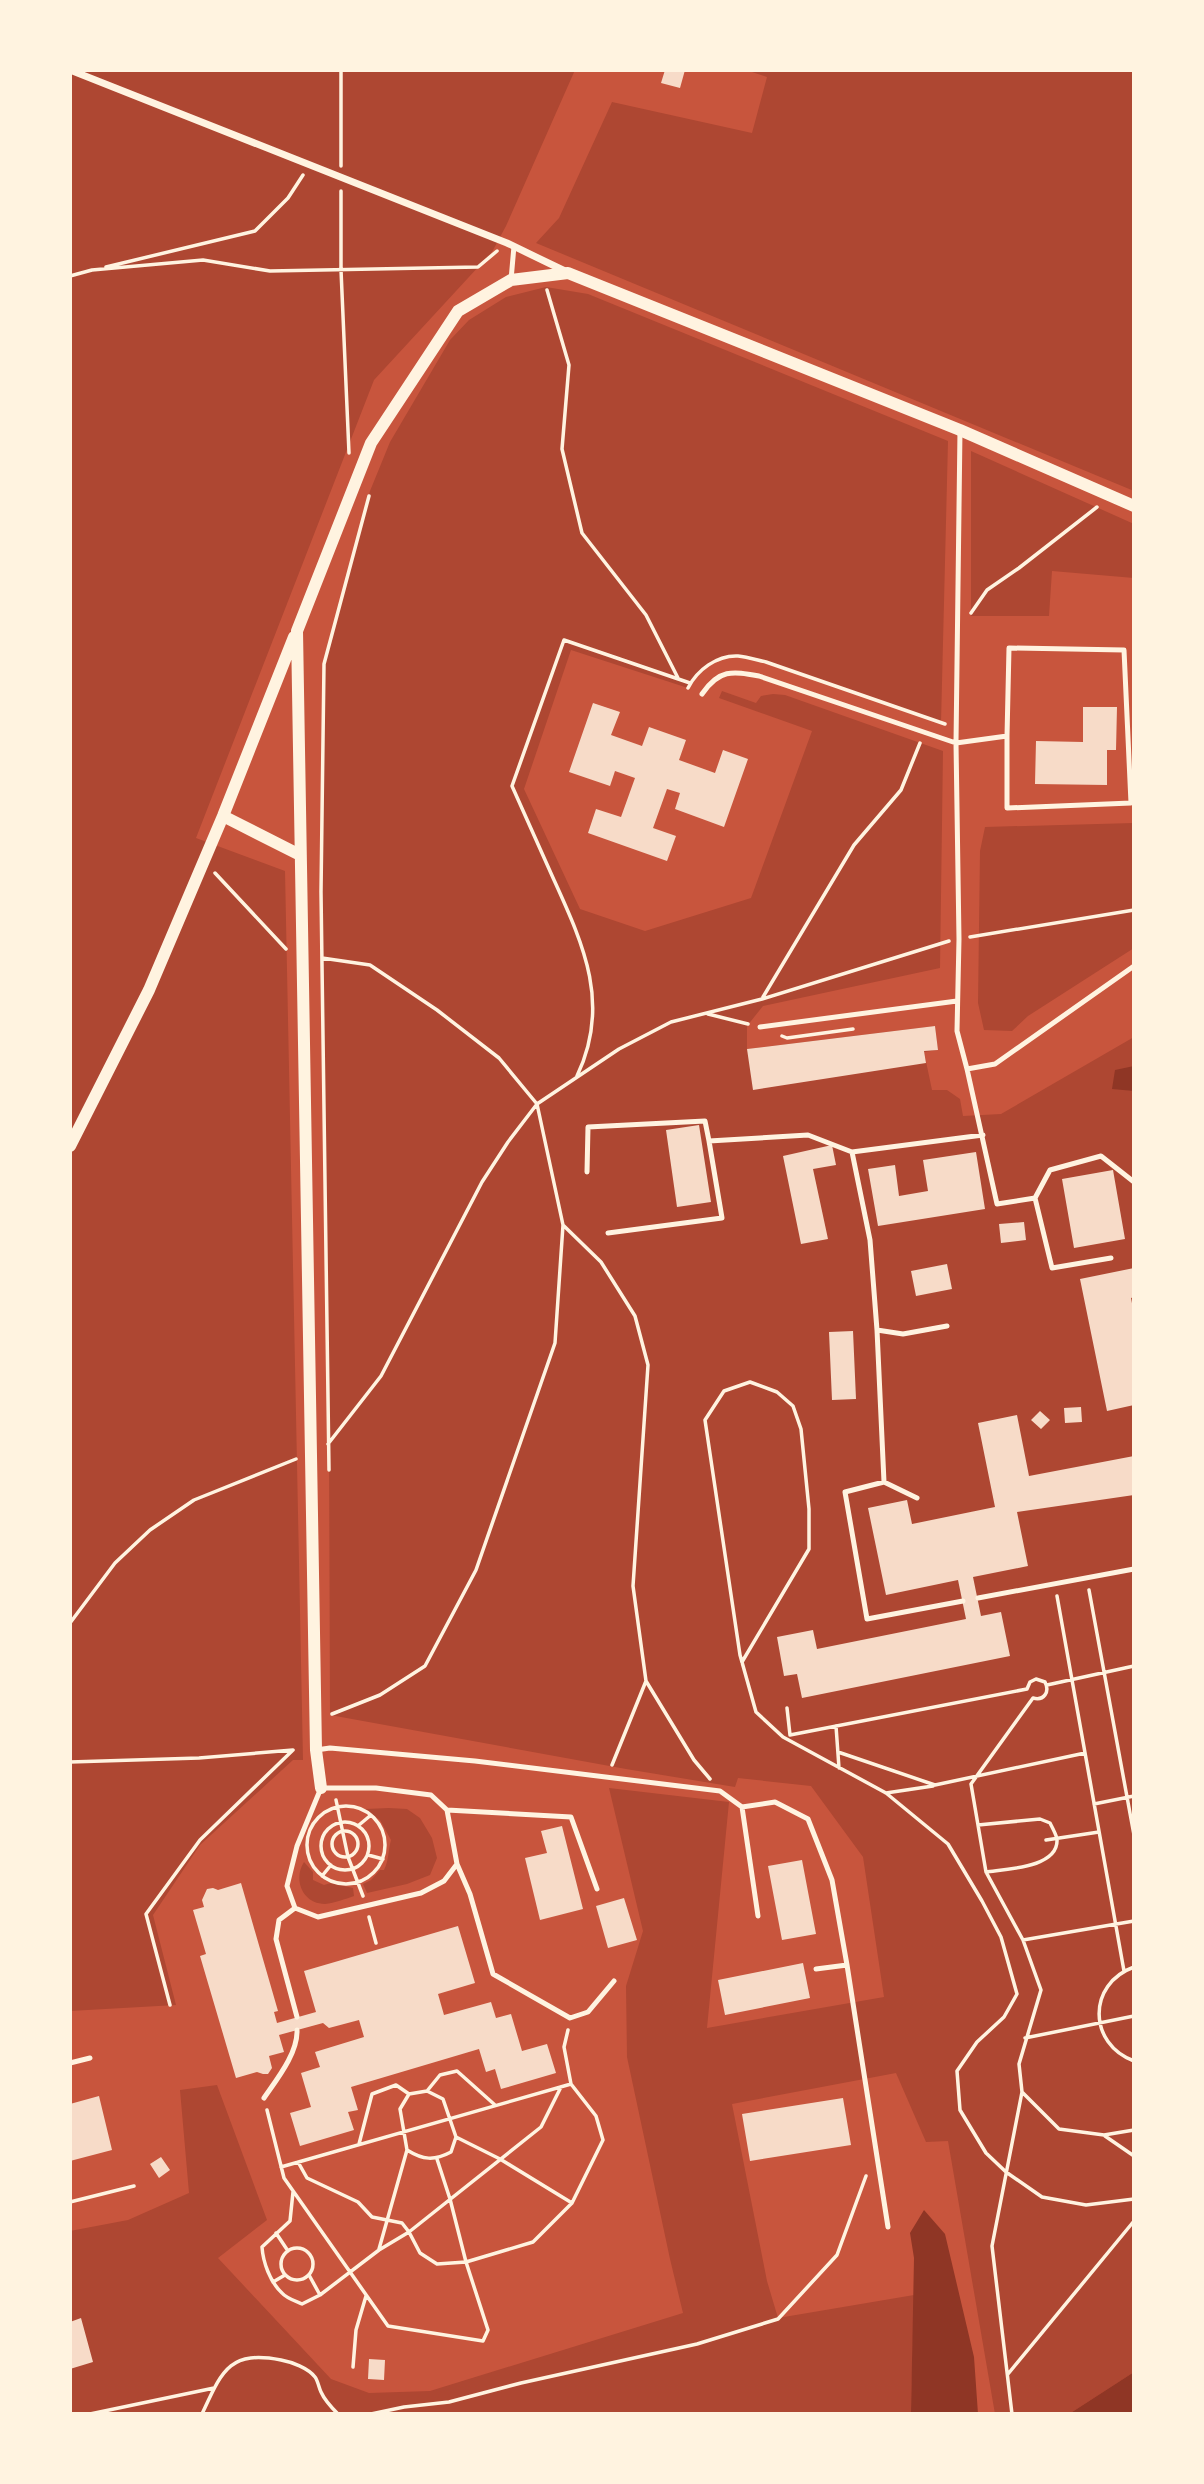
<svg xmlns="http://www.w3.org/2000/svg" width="1204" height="2484" font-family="'Golos Text',sans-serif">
  <rect width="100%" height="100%" fill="#c8553d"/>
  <path fill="#ae4732" d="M70 70H575L506 226 492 252 374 380 196 838 285 871 303 1760H293L200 1845 153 1915 176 2005 70 2011Z
    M746 70H1134V491L536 243 559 218 612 102 752 133 767 77Z
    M546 287 588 294 948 441 941 723 766 663C725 653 715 654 688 688L571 650 524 789 580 909 645 931 751 898 812 731 719 698 722 691 756 703 761 696 773 694 785 695 943 751 940 968 763 1006 747 1026V1049L935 1026 938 1050 924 1052 932 1090H947L960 1099 963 1116 1001 1114 1134 1037V2372L1069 2414H995L948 2141 926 2142 896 2073 732 2104 767 2281 778 2318 914 2295 911 2412 70 2414V2231L128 2220 189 2193 180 2090 217 2085 267 2220 218 2258 331 2379 369 2393 430 2391 683 2313 670 2259 627 2057 626 1986 643 1931 609 1788 729 1802 707 2028 884 1997 863 1857 811 1786 738 1778 735 1787 626 1769 330 1715 329 1443 321 892 324 664 370 491 390 442 450 340 469 320 506 297Z
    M971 451 1134 524V578L1052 571 1049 616H971Z
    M1134 823V948L1028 1016 1012 1031 984 1030 978 1003 980 851 985 827Z
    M389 1808 407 1809 420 1818 432 1838 437 1858 430 1875 407 1884 367 1893 363 1884 371 1880 380 1870H384C389 1860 388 1851 391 1840L380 1820 365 1809Z
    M304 1862 313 1872V1880L324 1885 331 1883 353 1888 354 1896C345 1899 335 1903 325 1904 302 1904 293 1879 304 1862Z"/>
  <path fill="#8f3625" d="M1134 1066V1091L1112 1089 1115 1070Z
    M924 2210 945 2234 974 2357 978 2414H903L911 2412 914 2258 910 2233Z
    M1134 2372V2414H1069Z"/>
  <path fill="#f7dbc8" d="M665 70H685L680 88 661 83Z
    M593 703 620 712 611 735 642 746 649 727 686 740 679 760 715 773 723 750 748 759 724 827 675 809 680 793 667 789 653 828 676 836 667 861 588 833 596 809 621 817 635 778 615 771 610 786 569 772Z
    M1083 707H1117L1116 750H1107V785L1035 784 1036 741 1083 742Z
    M935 1026 938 1050 924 1051 926 1063 753 1090 747 1049Z
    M699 1125 711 1202 677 1207 666 1130Z
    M832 1145 836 1165 813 1169 828 1239 801 1244 783 1156Z
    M976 1152 985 1209 878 1226 868 1169 895 1165 899 1196 928 1191 923 1160Z
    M1113 1170 1125 1239 1074 1248 1062 1179Z
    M1024 1222 1026 1240 1001 1243 999 1224Z
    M947 1264 952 1289 916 1296 911 1271Z
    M1134 1268V1297L1131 1298 1134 1314V1405L1107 1411 1080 1279Z
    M853 1331 856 1399 832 1400 829 1332Z
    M1081 1407 1082 1422 1065 1423 1064 1408Z
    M1040 1411 1050 1420 1041 1429 1031 1420Z
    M1017 1415 1029 1476 1134 1456V1495L1017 1512 1028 1566 973 1577 981 1616 1001 1612 1010 1656 802 1698 797 1674 784 1676 777 1637 813 1630 817 1649 966 1619 958 1580 886 1595 868 1508 907 1500 912 1524 995 1507 978 1423Z
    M562 1826 583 1909 540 1920 525 1858 547 1853 541 1831Z
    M802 1860 816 1934 782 1940 768 1866Z
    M241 1883 278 2011 274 2012 277 2023 316 2012 304 1971 458 1926 475 1983 438 1994 444 2015 491 2002 496 2018 511 2014 522 2051 547 2044 556 2073 501 2089 495 2069 486 2072 479 2049 351 2087 358 2110 348 2112 354 2130 300 2146 290 2113 311 2107 301 2073 320 2067 315 2052 364 2037 359 2020 329 2028 323 2023 279 2035 284 2052 269 2056 272 2068 268 2074H263L257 2072 236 2078 200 1956 206 1954 193 1910 204 1907 202 1900 207 1889 213 1888 218 1890Z
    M624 1898 637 1940 608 1948 596 1906Z
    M803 1963 810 1998 725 2015 718 1980Z
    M99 2096 112 2150 70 2161V2104Z
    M843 2098 851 2145 750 2161 742 2114Z
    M161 2157 170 2170 159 2178 150 2164Z
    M81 2318 93 2362 70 2369V2322Z
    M369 2359 385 2360 384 2380 368 2379Z"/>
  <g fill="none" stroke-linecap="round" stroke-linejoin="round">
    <path stroke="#fff3e0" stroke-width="3.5" d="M341 166V70
      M341 191V270L349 453
      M106 267 255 231 288 198 303 175
      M92 270 203 260 270 271 478 267 497 251
      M70 276 92 270
      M547 290 569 365 562 449 582 533 646 615 678 678
      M971 613 987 590 1019 568 1097 507
      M688 688C697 670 717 655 738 656 747 657 757 660 766 662L945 724
      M215 873 286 949
      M970 937 1134 910
      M322 958 370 965 437 1010 499 1058 537 1104 508 1142 482 1182 381 1376 328 1444
      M763 997 854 845 901 790 920 743
      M708 1014 748 1024
      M782 1036 787 1038 853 1029
      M577 1076C611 1005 584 946 554 880 540 848 526 817 512 786L564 640 690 683
      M563 1225 601 1262 635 1316 648 1365 633 1586 646 1681 612 1765
      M329 1470 321 892 324 664 369 496
      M1089 1590 1134 1835
      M1057 1596 1124 1971
      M70 1623 115 1563 150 1530 194 1500 296 1459
      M742 1662 809 1549V1509L801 1429 793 1406 777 1392 750 1382 724 1391 705 1420 740 1655 756 1712 783 1737 886 1793 948 1844 982 1901 1001 1937 1017 1994 1004 2017 977 2042 957 2071 960 2110 986 2153 1006 2172 1042 2197 1086 2205 1134 2199
      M646 1681 694 1760 710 1779
      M1047 1685 1134 1666
      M787 1708 790 1735 1027 1689 1030 1682 1036 1679 1045 1682C1050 1692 1044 1701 1033 1698L971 1784 986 1872 1023 1940 1041 1990 1019 2064 1022 2092 1059 2129 1104 2135 1134 2130
      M332 1714 380 1695 425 1666 476 1570 555 1343 563 1225 537 1104 619 1049 671 1022 762 999 949 941
      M836 1726 839 1768
      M838 1752 935 1785 1085 1753
      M70 1762 199 1758 293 1750
      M886 1793 933 1786
      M336 1800 348 1857 363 1896
      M1094 1804 1134 1796
      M307 1845a39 39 0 1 1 78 0a39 39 0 1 1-78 0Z
      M321 1846a24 24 0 1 1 48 0a24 24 0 1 1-48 0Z
      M359 1825 371 1815
      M978 1825 1040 1819 1050 1823C1052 1827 1056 1834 1057 1839 1059 1868 1006 1869 986 1872
      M332 1844a13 13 0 1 1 26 0a13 13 0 1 1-26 0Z
      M1046 1840 1099 1832
      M368 1855 383 1859
      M322 1876 331 1865
      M369 1917 376 1943
      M1023 1940 1134 1921
      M1134 1967C1087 1984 1088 2044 1134 2061
      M170 2005 146 1914 200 1840 293 1750
      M1025 2038 1134 2016
      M409 2094 400 2109 407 2150C423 2160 434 2161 451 2152L456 2137 443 2099 427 2091
      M267 2110 284 2178 388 2326 483 2341 488 2330 466 2262 450 2199 437 2159
      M1105 2136 1134 2156
      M456 2137 500 2159 572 2203
      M359 2144 372 2094 396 2085 409 2094 427 2091 440 2075 457 2071 495 2105
      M298 2162 307 2178 358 2202 372 2217 402 2223 409 2232 420 2253 437 2264 466 2262 533 2242 572 2203 603 2140 596 2116 571 2084 564 2047 568 2030
      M281 2167 571 2084
      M293 2192 290 2221 262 2247C263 2262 270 2282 282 2293 286 2298 295 2301 302 2304L320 2295 379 2250 409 2232 541 2127 561 2087
      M70 2202 134 2186
      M276 2233 288 2251
      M281 2264a16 16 0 1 1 32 0a16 16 0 1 1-32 0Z
      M379 2249 407 2150
      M309 2275 320 2295
      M273 2282 285 2275
      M353 2367 356 2330 366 2296
      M1008 2374 1134 2221
      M90 2414 214 2388
      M202 2414C222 2371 229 2350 281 2360 292 2362 308 2368 315 2377 318 2381 319 2388 321 2392 325 2401 331 2407 338 2414
      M371 2414 404 2407 449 2402 521 2383 697 2344 778 2319 837 2255 866 2176
      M1012 2414 992 2246 1022 2092"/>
    <path stroke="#fff3e0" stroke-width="5" d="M511 280 514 246
      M960 430 956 743 959 939 957 1031 967 1069 995 1064 1134 966
      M702 694C719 669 732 671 759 676L956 743 1007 736 1009 648 1124 650 1131 803 1007 808V736
      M760 1027 957 1001
      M967 1069 997 1204 1035 1198 1052 1268 1111 1258
      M852 1152 870 1240 877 1330 884 1482
      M587 1172 588 1127 705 1121 709 1141
      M1035 1198 1050 1170 1101 1156 1134 1182
      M608 1233 722 1218 709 1141 808 1135 852 1152 983 1135
      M877 1330 903 1334 947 1326
      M917 1498 884 1482 845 1492 867 1619 963 1601
      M978 1598 1134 1569
      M316 1750 330 1748 475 1761 720 1791 742 1807 758 1916
      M321 1788H376L431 1795 447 1810 457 1864 444 1881 421 1893 318 1917 295 1908 287 1886 297 1846Z
      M742 1807 775 1802 808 1819 832 1880 847 1965 816 1969
      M447 1810 571 1817 597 1889
      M457 1864 470 1894 493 1974 570 2018 588 2012 614 1981
      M295 1908 279 1920 276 1939 297 2017
      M847 1965 888 2227
      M70 2063 90 2058
      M264 2098C277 2079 298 2053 297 2030"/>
    <path stroke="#fff3e0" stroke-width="7" d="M70 70 507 243 565 271"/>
    <path stroke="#fff3e0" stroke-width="12" d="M223 816 300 855
      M70 1146 149 990 223 816 294 637
      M321 1788 316 1750 297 631 371 443 458 311 511 280 568 273 960 430 1134 506"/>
  </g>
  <rect width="1204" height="2484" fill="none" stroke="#fff3e0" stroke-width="144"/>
</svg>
